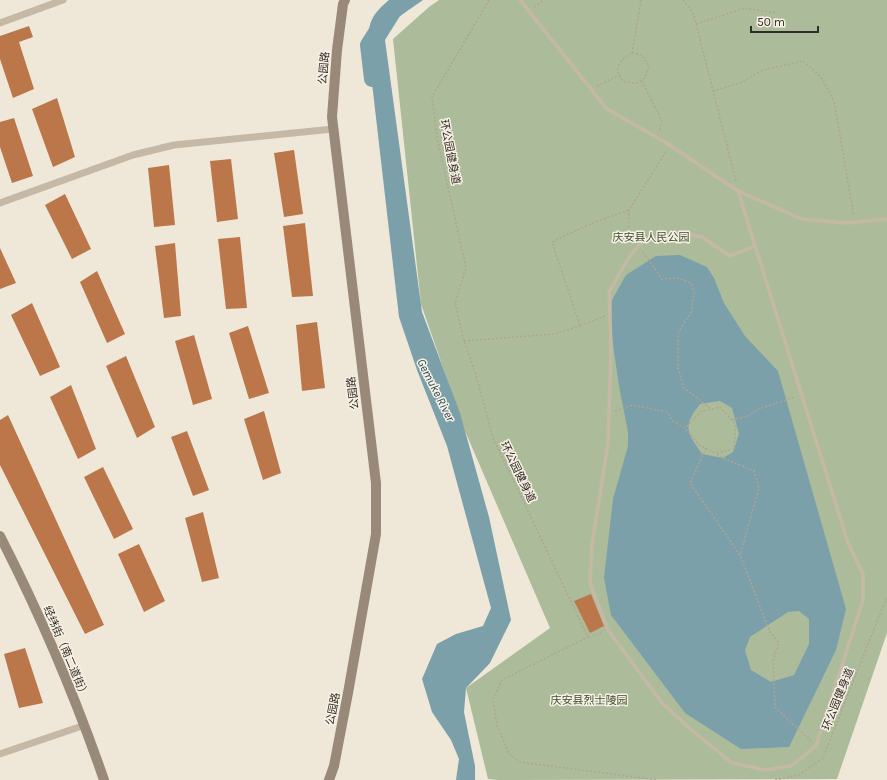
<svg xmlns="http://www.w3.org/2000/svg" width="887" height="780" font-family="Karla,'Noto Sans SC',sans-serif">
  <rect width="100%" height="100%" fill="#efe8d9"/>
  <path fill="#acbc9b" d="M439 0H887V633L837 779 497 780 488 779 466 688 550 628 465 431 421 304 393 39 429 7Z"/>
  <path fill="#7ba0a9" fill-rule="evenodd" d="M389 0H423L400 16 385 40 422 312 460 413 489 517 511 620 490 663 466 688 464 712 475 766V780H456L459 759 451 740 432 712 422 679 437 644 456 634 483 626 491 608 447 446 417 370 399 317 369 57C369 28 365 20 389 0Z
    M680 255 707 267 714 278 724 303 745 336 778 371 846 609 836 650 789 747 741 749 685 713 611 615 604 578 613 499 628 446V432L619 386 611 331 612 300 626 275 656 256ZM720 401 732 408 739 434 733 452 723 458 702 454C687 432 682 427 700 404ZM799 611 809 619V644L794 675 771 682 751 670 745 650 750 637 788 612Z"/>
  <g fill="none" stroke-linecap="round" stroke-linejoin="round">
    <path stroke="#7ba0a9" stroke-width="16" d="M372 79 368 45 385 18 407 0"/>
  </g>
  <path fill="#bb764a" d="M29 26 33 37 19 42 34 89 13 98 0 59V36Z
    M57 98 75 157 53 167 32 109Z
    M14 118 33 176 12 183 0 147V122Z
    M294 150 303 214 284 217 274 153Z
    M231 159 238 219 217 222 210 161Z
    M169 165 175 225 154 227 148 168Z
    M65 194 91 249 72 259 45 205Z
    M305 223 313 296 292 297 283 226Z
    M240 237 247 308 226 309 218 239Z
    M175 243 181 316 164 318 155 246Z
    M0 248 16 283 0 289Z
    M97 271 125 334 107 343 80 282Z
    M32 303 60 367 40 376 11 315Z
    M317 322 325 388 302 391 296 325Z
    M248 326 269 393 249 399 229 333Z
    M194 335 212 399 193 405 175 341Z
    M126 356 155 427 137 438 106 366Z
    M71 385 96 449 78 459 50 397Z
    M264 411 281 473 263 480 244 419Z
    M8 415 104 625 85 634 0 465V420Z
    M187 431 209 490 193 496 171 437Z
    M103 467 133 529 114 539 84 477Z
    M203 512 219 578 202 582 185 518Z
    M139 544 165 601 144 612 118 554Z
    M591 594 604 626 590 633 574 601Z
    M25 648 43 703 19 708 4 654Z"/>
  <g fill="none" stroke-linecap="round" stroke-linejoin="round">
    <path stroke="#b1a391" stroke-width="1.5" stroke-dasharray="2 2" stroke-linecap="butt" d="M489 0 432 97 437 138 466 268 455 303 464 341 476 375 493 438 588 637 502 680 493 699 497 725 509 754 520 762 657 780
      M683 0 693 12 736 181
      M534 7 544 0
      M696 24 745 8 776 13
      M632 53 642 55 649 66 645 78 637 83 624 82C613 69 618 61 632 53Z
      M632 53 641 0
      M642 81 662 121 659 132
      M597 86 619 75
      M713 91 740 83 763 70 803 61 821 77 834 101 854 216
      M634 241 628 235 629 210 667 150
      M643 252 662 279 678 278 691 283 694 293 691 313 682 326 678 334V368L684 388 711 409
      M605 316 580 326 552 242 590 224 629 210
      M464 341 554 334 580 326
      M615 411 633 405 667 412 673 421 685 428 699 445 716 453 734 449 736 425 720 407 701 412 685 428
      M732 420 748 416 759 409 795 397
      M706 448 690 483 740 555 770 632 779 643 773 660 775 707 811 741
      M717 454 723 458 754 471 759 488 740 555
      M588 637 603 632
      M775 780 799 775 823 758 887 596"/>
    <path stroke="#c5b9a6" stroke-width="3.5" d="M520 0 607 109 665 142 738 191 802 219 848 223 887 219
      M738 191 848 543 863 574V600L816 746 791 766 765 770 732 763 694 732 662 703 608 630 590 583 592 544 608 444 611 345 609 292 629 257 642 242 661 235 682 233 702 237 730 256 755 246"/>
    <path stroke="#c5b9a6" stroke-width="7" d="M0 23 63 0
      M0 203 133 155 174 145 333 129
      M0 754 85 725"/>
    <path stroke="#998978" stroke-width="10" d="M0 536C40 614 75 696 104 780
      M329 780 334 766 348 693 376 534V483L332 117 337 50 343 4 345 0"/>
  </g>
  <g text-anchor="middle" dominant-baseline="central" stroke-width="3" stroke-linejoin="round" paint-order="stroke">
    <g font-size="11" fill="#322c26" stroke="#f7f1e5">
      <text transform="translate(324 68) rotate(-85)">公园路</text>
      <text transform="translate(450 152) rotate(79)">环公园健身道</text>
      <text transform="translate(353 393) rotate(-97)">公园路</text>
      <text transform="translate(518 472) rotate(64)">环公园健身道</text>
      <text transform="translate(66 652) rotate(67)">经纬街（南二道街）</text>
      <text transform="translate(838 699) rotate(-68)">环公园健身道</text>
      <text transform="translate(333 709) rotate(-79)">公园路</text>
    </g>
    <g font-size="11" fill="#3d4e2c" stroke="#f7f1e5">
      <text x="651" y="237">庆安县人民公园</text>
      <text x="589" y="700">庆安县烈士陵园</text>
    </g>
    <g font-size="12" font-style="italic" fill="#204650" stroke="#f7f1e5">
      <text transform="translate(436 390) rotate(63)">Gemuke River</text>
    </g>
  </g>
  <path d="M751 26v6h67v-6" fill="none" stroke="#322c26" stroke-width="2"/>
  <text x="757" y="26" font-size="12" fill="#322c26" stroke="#f7f1e5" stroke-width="3" paint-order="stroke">50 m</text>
</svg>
